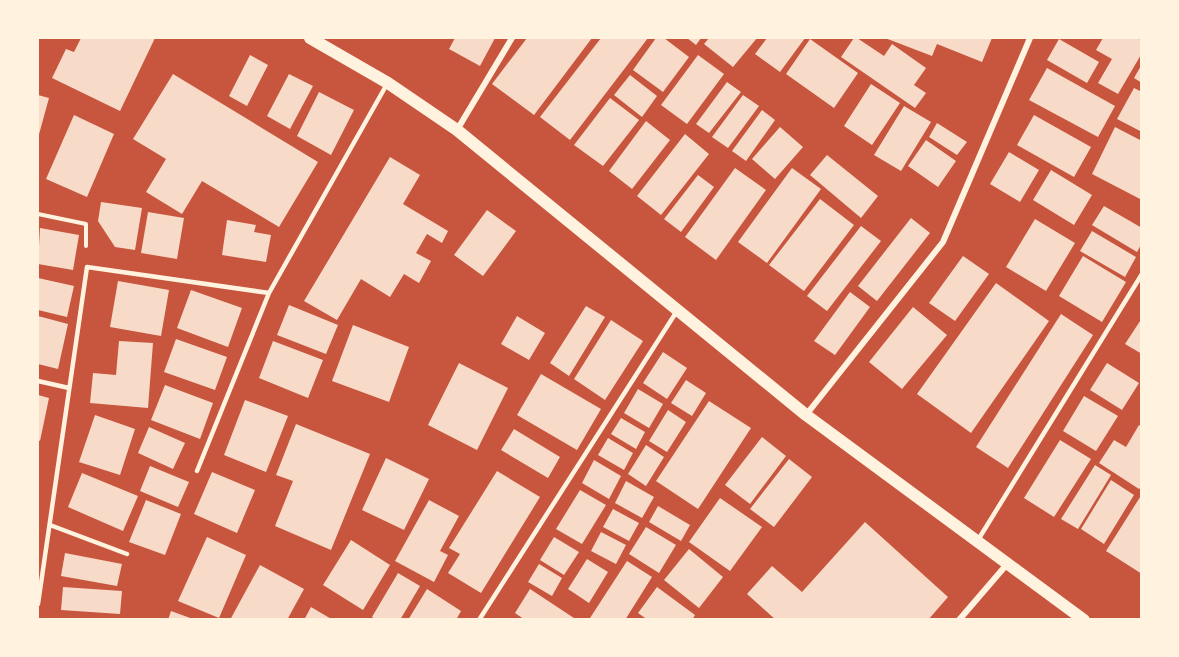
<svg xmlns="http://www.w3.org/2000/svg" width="1179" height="657" font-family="Quicksand,sans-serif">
  <rect width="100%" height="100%" fill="#c8553d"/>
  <path fill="#f7dbc8" d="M81 38H155L120 111 52 78 66 49 74 52Z
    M455 38H495L480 66 449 49Z
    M527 38H592L534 115 492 84Z
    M601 38H648L570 140 540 117Z
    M656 38H664L689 57 663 92 633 70Z
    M687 38H701L696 45Z
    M709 38H757L733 67 704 44Z
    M767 38H805L780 72 755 54Z
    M854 38H857L884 56 892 44 926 68 914 85 926 93 915 108 841 57Z
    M885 38H992L982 62 937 44 932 56Z
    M1103 38H1136L1142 40V53L1118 94 1098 83 1112 59 1096 50Z
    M810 39 858 73 834 108 786 74Z
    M1059 39 1099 62 1087 83 1047 60Z
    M250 55 268 65 247 106 229 96Z
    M698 55 724 74 687 124 661 105Z
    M1142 64V83L1134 78Z
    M1047 68 1115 106 1098 137 1029 100Z
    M173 74 318 162 279 227 202 181 182 214 146 192 166 159 133 139Z
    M289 74 313 86 290 129 267 116Z
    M630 75 657 96 642 117 614 95Z
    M727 82 741 92 709 133 696 124Z
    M871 84 900 103 872 145 844 126Z
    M1134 88 1142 92V132L1117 119Z
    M319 92 354 110 331 155 297 136Z
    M38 95 49 98 38 138Z
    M743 95 759 106 728 148 712 137Z
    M610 98 639 120 603 166 574 145Z
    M904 106 931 122 901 171 874 155Z
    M762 110 775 120 746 161 732 151Z
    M74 115 114 134 87 197 46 179Z
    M1034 115 1091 147 1074 177 1017 145Z
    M646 121 670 140 632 189 609 171Z
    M937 123 967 142 957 155 929 137Z
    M780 127 803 147 775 179 752 159Z
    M1115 127 1142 141V200L1092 174Z
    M685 134 709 154 661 215 637 196Z
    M926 140 956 161 938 187 908 166Z
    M1009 152 1039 170 1020 202 990 184Z
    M827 155 878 196 861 218 810 175Z
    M390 157 420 175 403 204 448 231 442 243 427 234 416 253 431 261 419 283 404 274 390 297 361 279 337 320 304 301Z
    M735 168 766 190 716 260 685 237Z
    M792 168 821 189 767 263 738 242Z
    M1051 170 1092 195 1074 225 1033 200Z
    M698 175 714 187 681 232 664 219Z
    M820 199 854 225 804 291 769 265Z
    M101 202 142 208 135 250 115 247 98 221Z
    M1104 206 1142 228V243L1137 252 1092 225Z
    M487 210 516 231 483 276 454 255Z
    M148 212 184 218 177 259 141 253Z
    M911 218 930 233 877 301 858 286Z
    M1035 219 1075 243 1046 291 1006 267Z
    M227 220 256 225 254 232 271 235 266 262 222 255Z
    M861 226 881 241 827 311 807 296Z
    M40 228 79 235 73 270 38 264Z
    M1092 231 1136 257 1125 277 1080 251Z
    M963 256 989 274 955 321 929 303Z
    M1083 256 1126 282 1102 322 1059 296Z
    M38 278 74 286 67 317 38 310Z
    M118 281 169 290 161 336 110 327Z
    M996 283 1049 321 971 433 917 394Z
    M191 290 242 308 228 347 177 328Z
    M850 292 870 307 835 355 814 341Z
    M289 305 338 325 326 354 277 335Z
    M586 306 605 317 569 376 550 363Z
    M913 307 947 335 902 389 869 362Z
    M1061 314 1093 335 1008 468 976 447Z
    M38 316 68 324 58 369 38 364Z
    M517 316 545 333 529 360 501 344Z
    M1142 318V354L1125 344Z
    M611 320 643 341 605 400 574 379Z
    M353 325 409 347 389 402 332 381Z
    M176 339 227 357 215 390 164 372Z
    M119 341 153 343 148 408 90 403 93 373 116 375Z
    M273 341 323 360 308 398 259 378Z
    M663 352 687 368 667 399 643 383Z
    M459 363 508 388 477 450 428 425Z
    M1107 363 1139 383 1122 410 1090 390Z
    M541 374 601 409 577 450 517 415Z
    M686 380 706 393 692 416 671 403Z
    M165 385 213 403 200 439 151 420Z
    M638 389 663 404 649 428 624 413Z
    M38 395 49 398 40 441 38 440Z
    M1084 396 1118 416 1096 451 1063 431Z
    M245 400 288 416 266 472 224 455Z
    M709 401 751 428 698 509 656 481Z
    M668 410 686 422 667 452 649 441Z
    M95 415 135 429 120 475 79 462Z
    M621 418 645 432 636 449 611 434Z
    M296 424 370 454 331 550 275 526 293 481 276 475Z
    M1139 425 1142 427V486L1139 489 1099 463 1114 440 1126 447Z
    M149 427 185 443 173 469 138 453Z
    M514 429 560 457 548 478 501 450Z
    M762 437 786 456 750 504 725 485Z
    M608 438 633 453 624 470 598 455Z
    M1060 440 1091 459 1054 517 1024 498Z
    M646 445 664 457 646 486 628 474Z
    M386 458 429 479 404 530 362 510Z
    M789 459 812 477 774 527 750 509Z
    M594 460 621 476 609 499 582 483Z
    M1095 465 1111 475 1078 529 1061 519Z
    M150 466 189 482 178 507 140 491Z
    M497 471 540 497 481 593 448 573 460 554 449 548Z
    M212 472 255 490 237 533 194 514Z
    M82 473 138 496 123 531 68 507Z
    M1111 480 1134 495 1104 544 1081 529Z
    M626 481 654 497 642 518 615 503Z
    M580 490 606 505 582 544 556 529Z
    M1142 494V574L1106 551Z
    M720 498 762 527 730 571 689 542Z
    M146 500 181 514 165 555 129 542Z
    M429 500 459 516 440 551 448 555 434 582 395 561Z
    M658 506 690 525 681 541 649 522Z
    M613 509 639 523 629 541 603 527Z
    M865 522 948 597 928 620H776L747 594 772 566 802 592Z
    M646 527 676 545 659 573 629 554Z
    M601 532 626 545 616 564 591 551Z
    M207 537 246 555 219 618 178 601Z
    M554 537 579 552 564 575 540 560Z
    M351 540 390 565 363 610 323 585Z
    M689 549 723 577 699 608 664 580Z
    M65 553 122 564 117 586 61 576Z
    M587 559 608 572 589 603 568 589Z
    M627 561 652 577 625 620H593L590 618Z
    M539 564 562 578 552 596 528 582Z
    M260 565 304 589 287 620H230Z
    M398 573 420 586 400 620H376L372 617Z
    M63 587 122 591 120 614 61 610Z
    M657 587 695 615 692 620H648L638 613Z
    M427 589 461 611 456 620H408Z
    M530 589 577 620H525L515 613Z
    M311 607 333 620H304Z
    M171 611 193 619 192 620H168Z"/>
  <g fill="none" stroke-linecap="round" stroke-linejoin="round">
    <path stroke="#fff3e0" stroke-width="4" d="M38 214 86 224V246"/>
    <path stroke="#fff3e0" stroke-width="4.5" d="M38 381 69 388
      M197 471 269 293
      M50 525 127 554
      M978 540 1142 274
      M38 604 87 267 269 293 387 84
      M479 620 677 311"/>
    <path stroke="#fff3e0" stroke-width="6" d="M457 130 512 38
      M806 415 943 242 1030 38
      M959 620 1008 563"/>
    <path stroke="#fff3e0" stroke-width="12" d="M310 38 388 83 457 130 806 415 1084 620"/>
  </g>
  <rect width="1179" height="657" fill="none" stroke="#fff3e0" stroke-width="78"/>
</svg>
